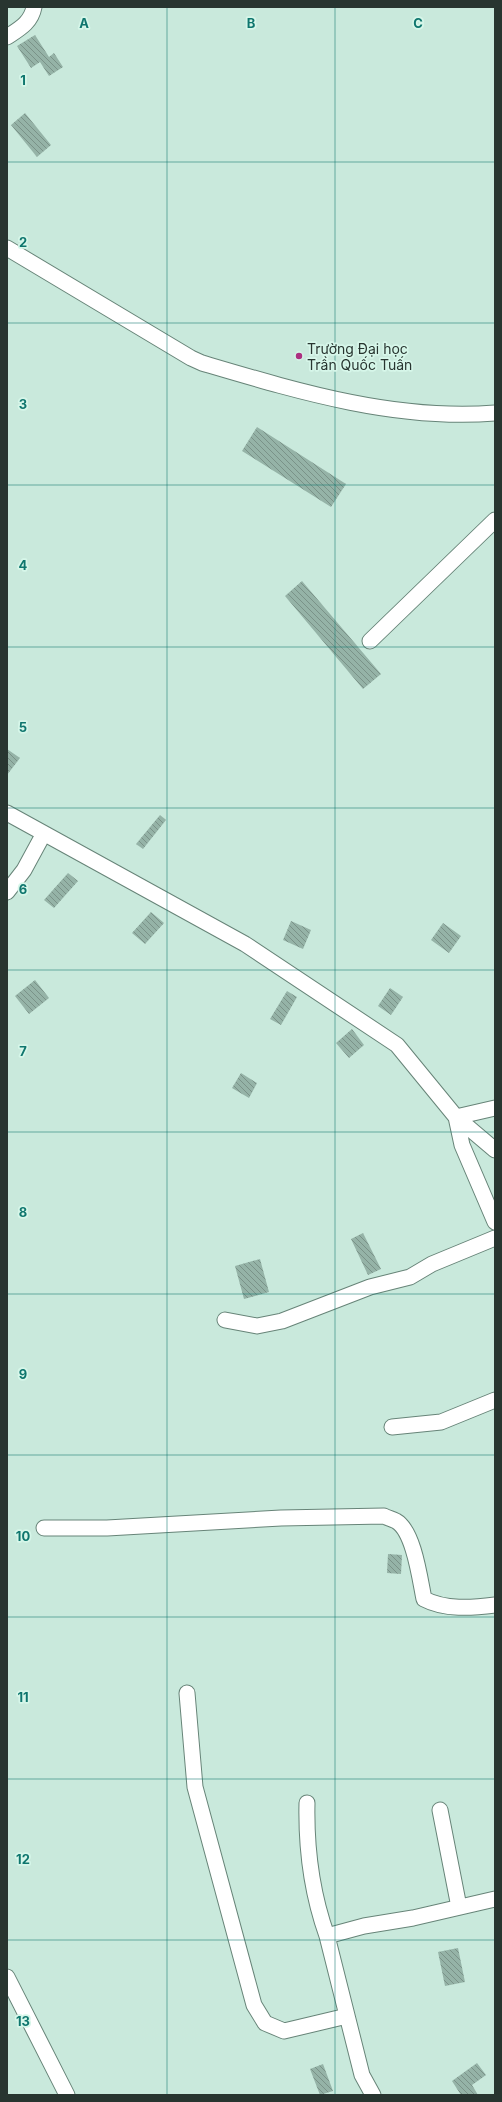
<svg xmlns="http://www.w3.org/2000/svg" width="502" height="2102" font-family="Inter,sans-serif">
  <defs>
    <pattern id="building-back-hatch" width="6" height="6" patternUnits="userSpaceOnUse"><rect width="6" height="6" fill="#95b3a7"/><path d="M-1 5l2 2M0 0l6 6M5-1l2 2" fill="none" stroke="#7a9288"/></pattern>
  </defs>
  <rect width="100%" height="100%" fill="#c9e9dc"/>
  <path fill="url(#building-back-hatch)" d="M35 35 49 57 54 53 63 67 49 76 40 62 31 68 17 46Z
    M25 113 51 145 37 157 11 125Z
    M257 427 346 484 331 507 242 451Z
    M302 581 381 674 363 689 285 596Z
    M7 749 20 758 7 775Z
    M160 815 166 820 143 849 136 844Z
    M68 873 78 881 54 908 44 900Z
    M151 912 164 923 145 944 132 933Z
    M291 921 311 930 303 949 283 940Z
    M443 923 461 936 449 953 431 940Z
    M35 980 49 998 29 1014 15 996Z
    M390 988 403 997 391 1015 378 1006Z
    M287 991 297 997 281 1025 270 1019Z
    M352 1029 364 1045 349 1058 336 1043Z
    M241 1073 257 1083 249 1098 232 1088Z
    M363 1233 381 1269 368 1275 351 1239Z
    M260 1259 269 1292 244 1299 235 1266Z
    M388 1554 402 1555 401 1574 387 1573Z
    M458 1948 465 1982 445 1986 438 1952Z
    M477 2063 486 2075 472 2085 478 2095H461L452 2081Z
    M323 2064 333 2091 320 2095 310 2069Z"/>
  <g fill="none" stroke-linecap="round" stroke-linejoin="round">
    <g stroke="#678478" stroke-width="17">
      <path id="minor" d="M7 37C19 29 31 23 34 7
        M7 248 191 358 202 363C297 391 395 421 495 413
        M370 641 495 520
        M7 813 245 944 397 1045 456 1117 495 1150
        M7 892 24 870 43 835
        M495 1108 456 1117 462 1145 495 1222
        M225 1320 257 1326 282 1321 370 1287 410 1277 432 1264 495 1238
        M392 1427 441 1422 495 1400
        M44 1528H107L281 1518 384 1516C388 1518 392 1519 396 1521 414 1531 420 1580 424 1599 445 1610 472 1608 495 1605
        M187 1693 195 1787 254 2005 265 2023 284 2031 347 2016
        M307 1803C306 1848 312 1894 327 1936L364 1926 413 1918 495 1899
        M440 1810 459 1907
        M327 1936 362 2075 373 2095
        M7 1977 67 2095"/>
    </g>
    <use href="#minor" stroke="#fff" stroke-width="15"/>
  </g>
  <path fill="none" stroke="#0f766e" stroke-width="1" stroke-opacity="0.55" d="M167 7V2095M335 7V2095M7 162H495M7 323H495M7 485H495M7 647H495M7 808H495M7 970H495M7 1132H495M7 1294H495M7 1455H495M7 1617H495M7 1779H495M7 1940H495"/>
  <circle fill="#ac2f80" stroke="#d6f6e9" stroke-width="1.5" cx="299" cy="356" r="4"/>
  <g text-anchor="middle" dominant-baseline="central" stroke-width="3.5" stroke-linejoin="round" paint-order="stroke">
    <g font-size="14" fill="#283530" stroke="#d6f6e9" text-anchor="start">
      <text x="307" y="348">Trường Đại học<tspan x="307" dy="16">Trần Quốc Tuấn</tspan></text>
    </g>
  </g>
  <g font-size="13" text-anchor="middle" font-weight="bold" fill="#0f766e" stroke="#d6f6e9" stroke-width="3.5" stroke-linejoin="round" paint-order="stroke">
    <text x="84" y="28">A</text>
    <text x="251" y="28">B</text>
    <text x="418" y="28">C</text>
    <text x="23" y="85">1</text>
    <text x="23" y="247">2</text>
    <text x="23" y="409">3</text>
    <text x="23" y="570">4</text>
    <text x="23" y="732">5</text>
    <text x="23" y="894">6</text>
    <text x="23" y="1056">7</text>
    <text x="23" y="1217">8</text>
    <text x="23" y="1379">9</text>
    <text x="23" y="1541">10</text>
    <text x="23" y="1702">11</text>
    <text x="23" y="1864">12</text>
    <text x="23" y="2026">13</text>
  </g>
  <rect width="502" height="2102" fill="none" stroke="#283530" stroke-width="16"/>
</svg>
